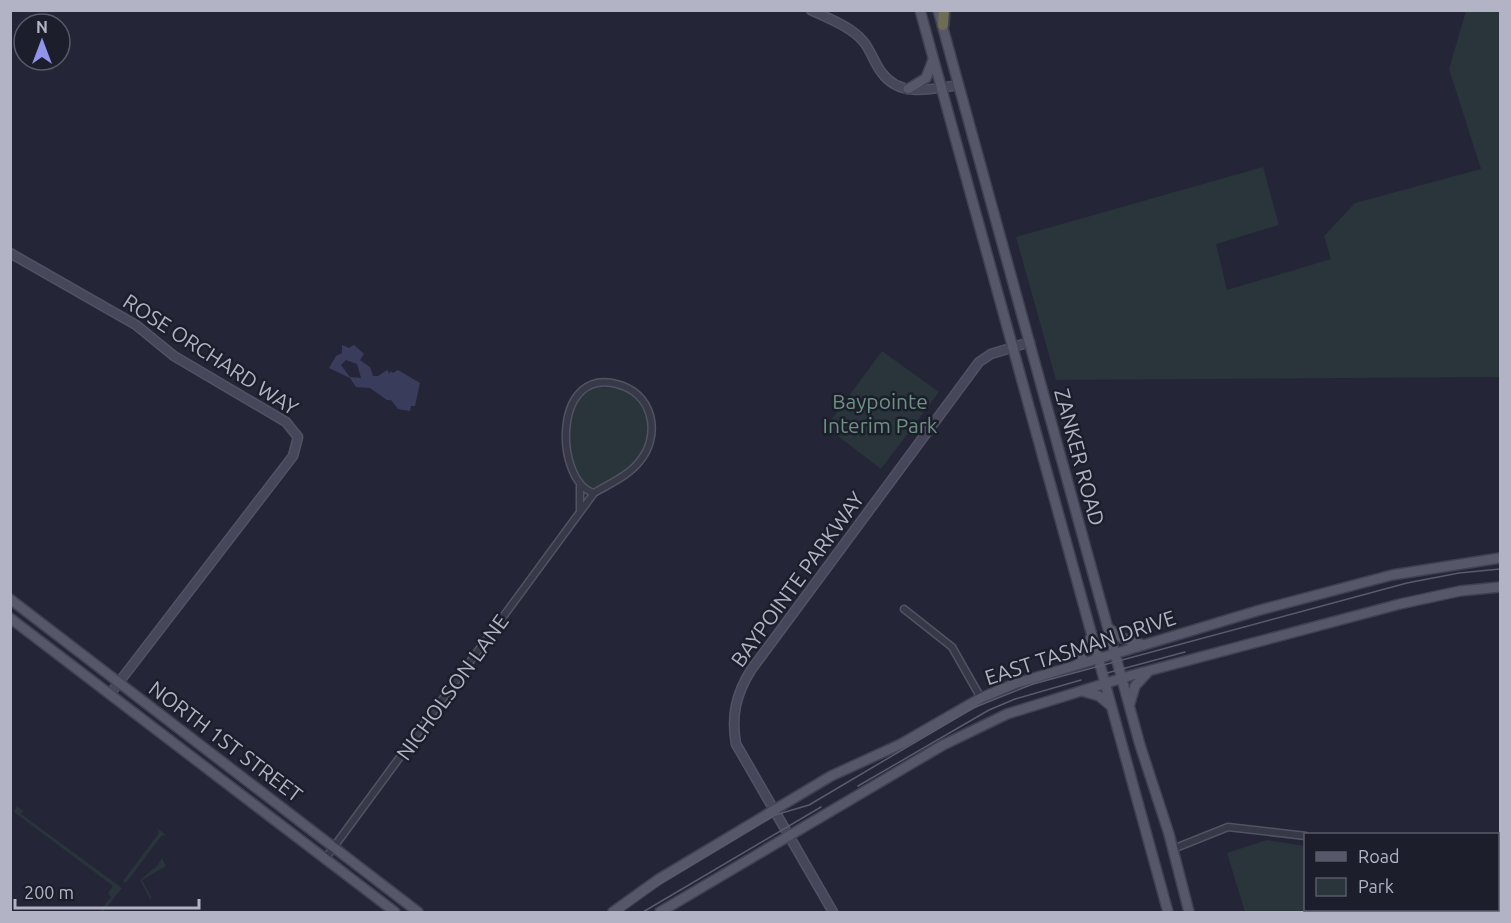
<svg xmlns="http://www.w3.org/2000/svg" width="1511" height="923" font-family="Ubuntu,sans-serif">
  <rect width="100%" height="100%" fill="#242637"/>
  <path fill="#29343b" d="M1466 11H1500V377L1056 380 1016 237 1263 167 1279 225 1216 244 1227 290 1331 259 1324 236 1355 203 1481 169 1449 69Z
    M882 351 939 392 881 469 826 427Z
    M608 386C620 388 634 391 642 401 655 416 650 448 637 462 625 474 608 482 594 491 565 481 560 409 585 392 592 387 601 387 608 386Z
    M17 806 23 811 21 814 122 888 103 912H99L111 897 108 893 113 886 14 812Z
    M157 828 167 836 162 835 126 883 123 881 159 833Z
    M1267 840 1305 846 1306 910H1348L1349 912H1245L1227 853Z
    M162 858 166 866 142 880 152 898 150 899 140 880 157 866Z"/>
  <path fill="#3a3c5c" fill-rule="evenodd" d="M342 345 349 348 354 345 364 354 360 360 370 367 373 376H378L387 370 390 374V371L393 373 398 370 420 383 415 406H411L410 411 398 409 391 400H387L370 388 356 387 350 378 329 368 336 356 342 353ZM346 360 357 364 361 378 350 377 341 365Z"/>
  <g fill="none" stroke-linecap="round" stroke-linejoin="round">
    <g stroke="#525362" stroke-width="9">
      <path id="street" d="M580 511V486
        M904 609 952 647 981 698
        M1498 841H1500
        M1173 849 1228 827 1306 836
        M325 859 594 493C609 484 628 476 639 462 660 438 655 398 623 386 551 360 554 482 594 493"/>
    </g>
    <g stroke="#525362" stroke-width="11">
      <path id="secondary" d="M811 10C829 19 850 26 863 41 871 50 874 63 882 73 900 98 933 89 959 85
        M10 253 136 325 174 356 286 422 298 437 293 456 110 694
        M833 912 736 744C731 716 736 694 751 670L979 362 991 354 1030 342"/>
    </g>
    <g stroke="#414251" stroke-width="12">
      <path id="primary" d="M920 10 1168 912
        M938 10 1140 745 1169 834 1189 912
        M908 89 926 78 933 60
        M10 599 418 912
        M10 618 395 912
        M1108 628 1122 638 1144 645
        M1078 664 1092 635
        M1082 691 1099 696 1111 706
        M1130 703 1135 686 1148 672
        M613 912 659 879 831 776 901 744 981 698 1014 684 1260 610 1392 575 1500 558
        M660 912 943 745 1007 714 1129 676 1400 604 1460 591 1500 587"/>
    </g>
    <g stroke="#3f404f" stroke-width="14">
      <path id="highway" d="M943 25 944 10"/>
    </g>
    <use href="#street" stroke="#373948" stroke-width="6"/>
    <use href="#secondary" stroke="#46475a" stroke-width="8"/>
    <use href="#primary" stroke="#565768" stroke-width="9"/>
    <use href="#highway" stroke="#6d6c55" stroke-width="10"/>
    <path stroke="#5a5b6e" stroke-width="1.5" d="M1107 673 1185 652
      M858 786 989 710 1015 699 1081 680
      M620 912 658 885 775 815 809 805 973 708 1033 684 1407 583 1459 573 1500 569
      M643 912 821 807"/>
  </g>
  <g text-anchor="middle" dominant-baseline="central" stroke-width="5" stroke-linejoin="round" paint-order="stroke">
    <g font-size="21" fill="#b2b3c4" stroke="#1d1e2c">
      <text transform="translate(211 354) rotate(33)">ROSE ORCHARD WAY</text>
      <text transform="translate(1080 457) rotate(75)">ZANKER ROAD</text>
      <text transform="translate(797 579) rotate(-54)">BAYPOINTE PARKWAY</text>
      <text transform="translate(1080 647) rotate(-18)">EAST TASMAN DRIVE</text>
      <text transform="translate(452 687) rotate(-54)">NICHOLSON LANE</text>
      <text transform="translate(226 741) rotate(37)">NORTH 1ST STREET</text>
    </g>
    <g font-size="21" fill="#6c9282" stroke="#1d1e2c">
      <text x="880" y="401">Baypointe<tspan x="880" dy="24">Interim Park</tspan></text>
    </g>
  </g>
  <rect width="1511" height="923" fill="none" stroke="#b2b3c4" stroke-width="24"/>
  <rect x="1304" y="833" width="195" height="78" fill="#1d1e2c" stroke="#595a69" stroke-width="1.5"/>
  <rect x="1316" y="852" width="30" height="9" fill="#565768" stroke="#595a69" stroke-width="1.5"/>
  <text x="1358" y="863" font-size="18" fill="#b2b3c4">Road</text>
  <rect x="1316" y="878" width="30" height="18" fill="#29343b" stroke="#595a69" stroke-width="1.5"/>
  <text x="1358" y="893" font-size="18" fill="#b2b3c4">Park</text>
  <g transform="translate(42 42)"><circle r="28" fill="#1d1e2c" stroke="#595a69" stroke-width="1.5"/>
  <path d="M0-4.5L10 22L0 15L-10 22Z" fill="#9094eb"/>
  <text y="-9" font-size="16" font-weight="bold" text-anchor="middle" fill="#b2b3c4">N</text>
  </g>
  <path d="M15 899v9h184v-9" fill="none" stroke="#b2b3c4" stroke-width="3"/>
  <text x="24" y="899" font-size="18" fill="#b2b3c4" stroke="#1d1e2c" stroke-width="4.5" paint-order="stroke">200 m</text>
</svg>
